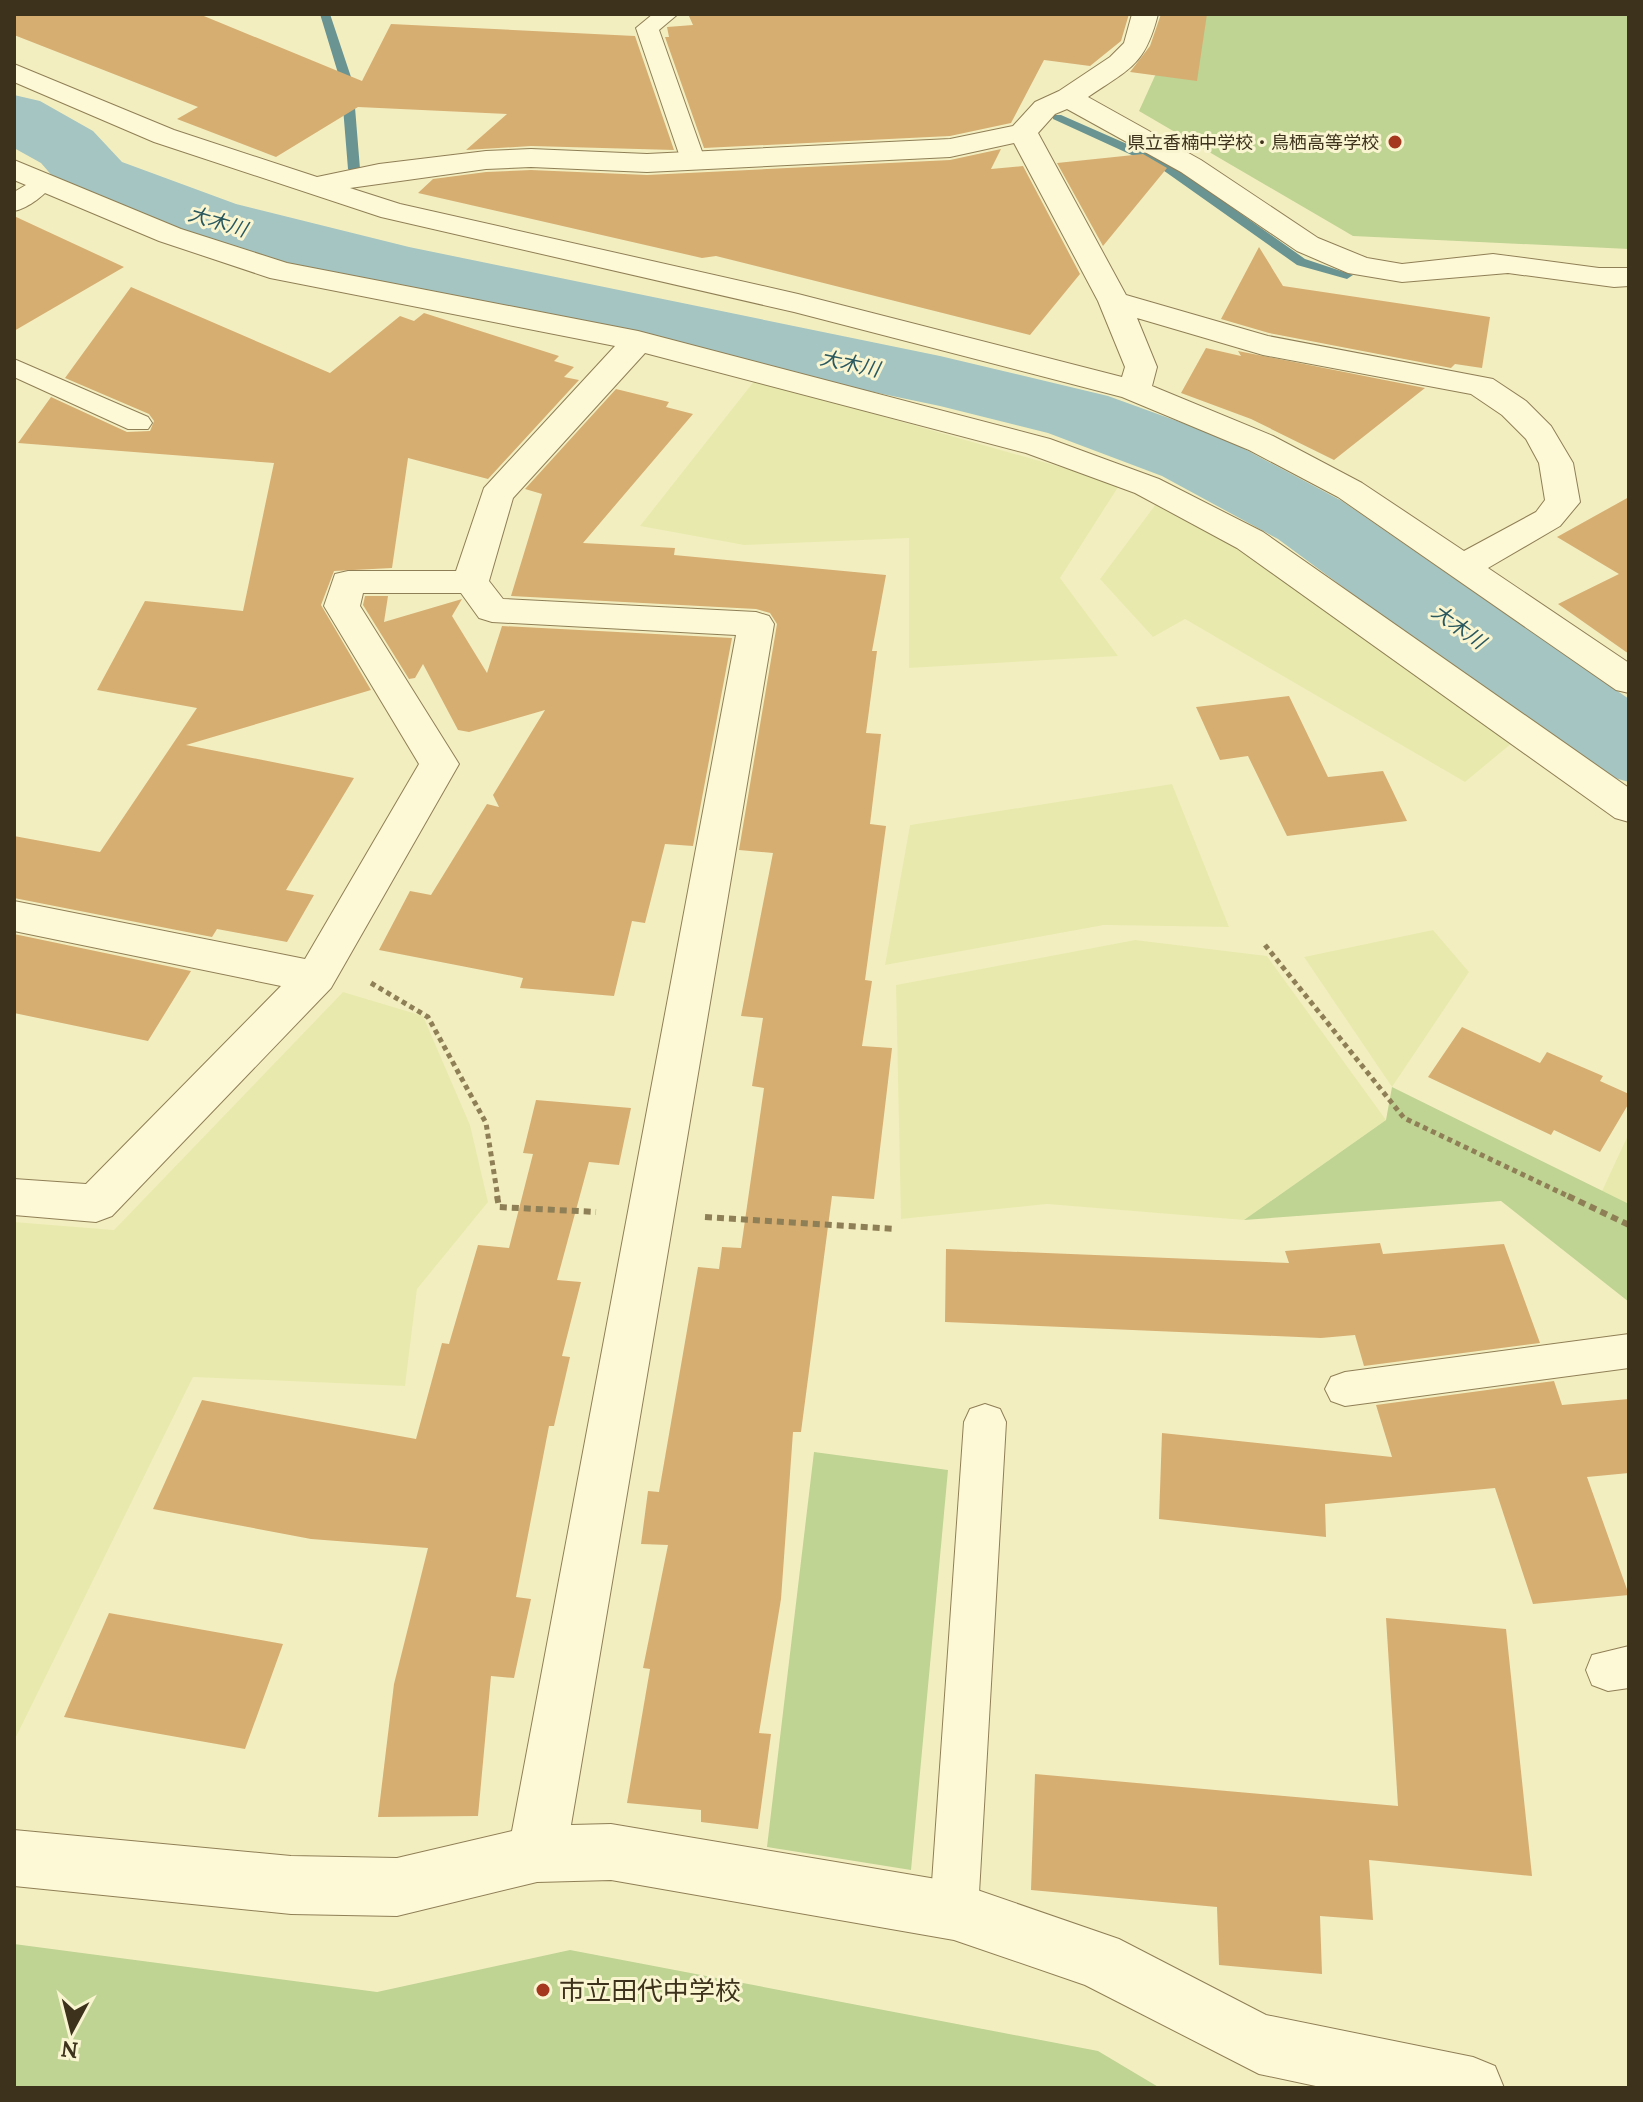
<svg xmlns="http://www.w3.org/2000/svg" width="1643" height="2102" font-family="Lora,'Noto Sans JP',serif">
  <rect width="100%" height="100%" fill="#f3eec0"/>
  <path fill="#e8eaad" d="M755 380 1120 484 1060 578 1118 656 909 668V538L744 545 640 526Z
    M1159 500 1239 547 1512 743 1465 782 1185 619 1153 637 1100 579Z
    M1172 784 1229 927 1104 925 885 965 910 825Z
    M1433 930 1469 972 1392 1087 1304 957Z
    M1135 940 1267 956 1386 1120 1244 1220 1047 1204 901 1219 896 985Z
    M343 992 423 1016 470 1125 488 1202 417 1289 405 1386 193 1377 14 1741V1222L114 1230Z
    M1629 1133V1204L1602 1191Z"/>
  <path fill="#bfd393" d="M1174 14H1629V249L1353 236 1139 111 1173 36Z
    M1392 1087 1629 1204V1302L1501 1201 1244 1220 1386 1120Z
    M814 1452 948 1470 911 1870 767 1847Z
    M14 1944 377 1992 570 1950 1098 2051 1160 2088H14Z"/>
  <g fill="none" stroke-linecap="round" stroke-linejoin="round">
    <path fill="#699492" fill-rule="evenodd" d="M320 14H330L353 83 360 169 354 173 348 169 341 83Z
      M1053 115H1061L1168 162 1305 259 1353 275 1347 279 1297 265 1160 168 1053 119Z"/>
    <path fill="#a4c5c1" fill-rule="evenodd" d="M14 95 40 101 93 131 122 162 236 204 409 247 940 356 1108 396 1224 438 1342 501 1629 699V782L1593 772 1278 539 1162 476 1048 433 940 406 409 295 181 238 68 194 41 163 14 148Z"/>
  </g>
  <path fill="#d6ae72" d="M14 14H199L362 81 391 24 635 36 674 150 531 146 466 150 507 114 358 107 276 157 177 119 198 107 14 35Z
    M688 14H1129L1121 41 1090 66 1044 60 1011 123 950 136 704 148 665 37H669L667 27 693 25Z
    M1161 14H1207L1197 81 1130 72 1150 46Z
    M1001 149 991 169 1023 166 1080 274 1030 335 716 256 702 258 418 193 433 179 486 172 531 170 647 175 950 160Z
    M1143 154 1167 168 1103 246 1057 163Z
    M14 216 124 267 14 331Z
    M1259 247 1283 286 1490 317 1482 368 1455 364 1451 368 1269 333 1221 319Z
    M131 287 330 373 400 316 414 321 424 313 559 356 554 361 574 367 564 377 579 380 488 479 408 458 392 568 334 571 321 605 371 690 186 745 354 778 286 890 314 895 287 942 217 929 212 937 14 898V836L100 852 197 708 97 690 145 601 243 611 274 463 18 443 51 397 127 432 150 431 154 421 149 414 65 378Z
    M1206 348 1241 356 1238 351 1425 388 1334 460 1251 419 1181 393Z
    M616 389 669 402 666 407 693 414 583 543 675 548 674 555 886 575 872 651H877L866 733 881 734 870 824 886 826 865 980 872 981 862 1046 892 1048 874 1199 832 1196 801 1432H793L781 1599 759 1733 771 1734 758 1829 701 1822V1810L627 1803 650 1669 643 1668 668 1545 641 1544 648 1491 659 1492 698 1267 719 1269 722 1247 741 1248 764 1088 752 1086 763 1018 741 1016 773 853 739 850 777 624 770 613 756 609 511 596 542 494 525 489Z
    M1629 497V654L1558 604 1619 574 1557 537Z
    M365 596H388L384 622 462 599 452 616 487 673 502 626 732 638 693 846 665 844 645 923 632 921 614 996 520 988 523 978 379 950 410 891 431 895 487 804 499 807 493 795 545 710 469 732 458 730 423 664 415 678 409 679 363 605Z
    M1289 696 1328 777 1383 771 1407 821 1287 836 1248 756 1220 760 1196 707Z
    M14 934 191 971 148 1041 14 1013Z
    M1462 1027 1540 1063 1547 1052 1603 1076 1600 1081 1629 1094V1103L1600 1152 1554 1130 1551 1135 1428 1077Z
    M536 1100 631 1108 619 1165 589 1162 557 1280 581 1282 562 1356 570 1357 554 1426H549L516 1597 531 1599 514 1678 491 1676 478 1816 378 1817 394 1684 428 1548 311 1539 153 1509 202 1400 416 1439 442 1343 449 1344 478 1245 509 1248 533 1154 523 1153Z
    M1380 1243 1383 1254 1504 1244 1540 1343 1364 1366 1355 1335 1321 1338 945 1322 946 1249 1289 1263 1285 1251Z
    M1554 1381 1562 1405 1629 1399V1473L1587 1477 1629 1595 1533 1604 1495 1488 1325 1504 1326 1537 1159 1519 1162 1433 1392 1457 1376 1405Z
    M109 1613 283 1644 245 1749 64 1717Z
    M1386 1618 1506 1629 1532 1876 1369 1860 1373 1920 1320 1916 1322 1974 1219 1965 1217 1907 1031 1890 1035 1774 1398 1806Z"/>
  <g fill="none" stroke-linecap="round" stroke-linejoin="round">
    <g stroke="#8f7f56" stroke-width="2">
      <path id="lane" d="M653 14H678L659 30 705 160 701 165 693 167 681 160 636 28Z
        M43 175 52 177 55 182C46 194 29 208 14 211V192Z
        M14 359 148 417 152 423 148 429H128L14 377Z
        M1629 1334V1368L1345 1406 1331 1401 1325 1389 1331 1377 1345 1372Z
        M985 1404 1000 1409 1006 1422 978 1911 971 1928 954 1935 937 1928 930 1911 964 1422 970 1409Z
        M1629 1646V1688L1608 1691 1592 1685 1586 1670 1592 1655Z"/>
    </g>
    <g stroke="#8f7f56" stroke-width="2">
      <path id="street" d="M1132 14H1158C1145 66 1129 69 1088 97L1201 160 1318 238 1367 258 1402 264 1493 254 1599 268H1629V286L1614 287 1508 273 1402 282 1348 273 1297 251 1181 172 1067 109 1055 114 1038 133 1126 295 1268 336 1493 379 1526 401 1551 426 1573 463 1580 502 1560 526 1488 568 1629 663V693L1616 690 1338 497 1249 450 1122 397 794 312 381 217 154 142 14 82V64L174 130 317 177 379 164 486 151 531 149 647 154 950 139 1013 126 1035 102 1059 91 1110 57 1124 43ZM1014 143 1098 301 1125 367 1122 377 798 294 400 204 350 188 486 169 531 167 647 172 950 157ZM1137 318 1263 355 1471 394 1502 415 1526 439 1539 463 1545 500 1536 512 1464 551 1362 483 1273 436 1152 386 1157 367Z
        M14 160 181 229 287 263 638 331 1050 439 1159 479 1263 532 1629 788V822L1615 818 1237 548 1135 493 1026 453 645 353 513 498 489 581 503 599 756 612 769 616 774 624 571 1825 611 1824 954 1882 1119 1939 1266 2015 1473 2057 1495 2066 1504 2088H1325L1259 2074 1085 1985 954 1940 611 1880 537 1882 397 1916 291 1914 14 1886V1830L291 1856 397 1858 512 1831 736 635 492 622 479 618 461 593H363L360 606 459 764 331 988 112 1216 96 1222 14 1215V1179L86 1184 281 986 14 931V901L305 959 419 764 324 606 335 574 348 571H456L484 488 615 346 270 278 159 241 14 180Z"/>
    </g>
    <path stroke="#8f7f56" stroke-width="5" stroke-dasharray="5 4" stroke-linecap="butt" d="M1265 945 1404 1118 1572 1198
      M371 983 428 1017 486 1123 498 1198"/>
    <path stroke="#8f7f56" stroke-width="6" stroke-dasharray="7 5" stroke-linecap="butt" d="M497 1196 499 1207 596 1212
      M1568 1196 1629 1225
      M705 1217 896 1229"/>
    <use href="#lane" fill="#fdf8d5" fill-rule="evenodd"/>
    <use href="#street" fill="#fdf8d5" fill-rule="evenodd"/>
  </g>
  <g fill="#a5371e" stroke="#faf5d1" stroke-width="3">
    <circle cx="1395" cy="142" r="8"/>
    <circle cx="543" cy="1990" r="8"/>
  </g>
  <g text-anchor="middle" dominant-baseline="central" stroke-width="6" stroke-linejoin="round" paint-order="stroke">
    <g font-size="18" fill="#3d321c" stroke="#faf5d1" text-anchor="end">
      <text x="1379" y="142">県立香楠中学校・鳥栖高等学校</text>
    </g>
    <g font-size="20" font-style="italic" fill="#29585e" stroke="#faf5d1">
      <text transform="translate(218 221) rotate(17)">大木川</text>
      <text transform="translate(850 363) rotate(12)">大木川</text>
      <text transform="translate(1459 626) rotate(36)">大木川</text>
    </g>
    <g font-size="26" fill="#3d321c" stroke="#faf5d1" text-anchor="start">
      <text x="559" y="1990">市立田代中学校</text>
    </g>
  </g>
  <rect width="1643" height="2102" fill="none" stroke="#3d321c" stroke-width="32"/>
  <g transform="translate(72 2030) rotate(187)" stroke="#faf5d1" stroke-width="6" paint-order="stroke">
  <path d="M0-6L14 30L0 20L-14 30Z" fill="#3d321c"/>
  <text y="-12" font-size="22" font-weight="bold" text-anchor="middle" fill="#3d321c">N</text>
  </g>
</svg>
